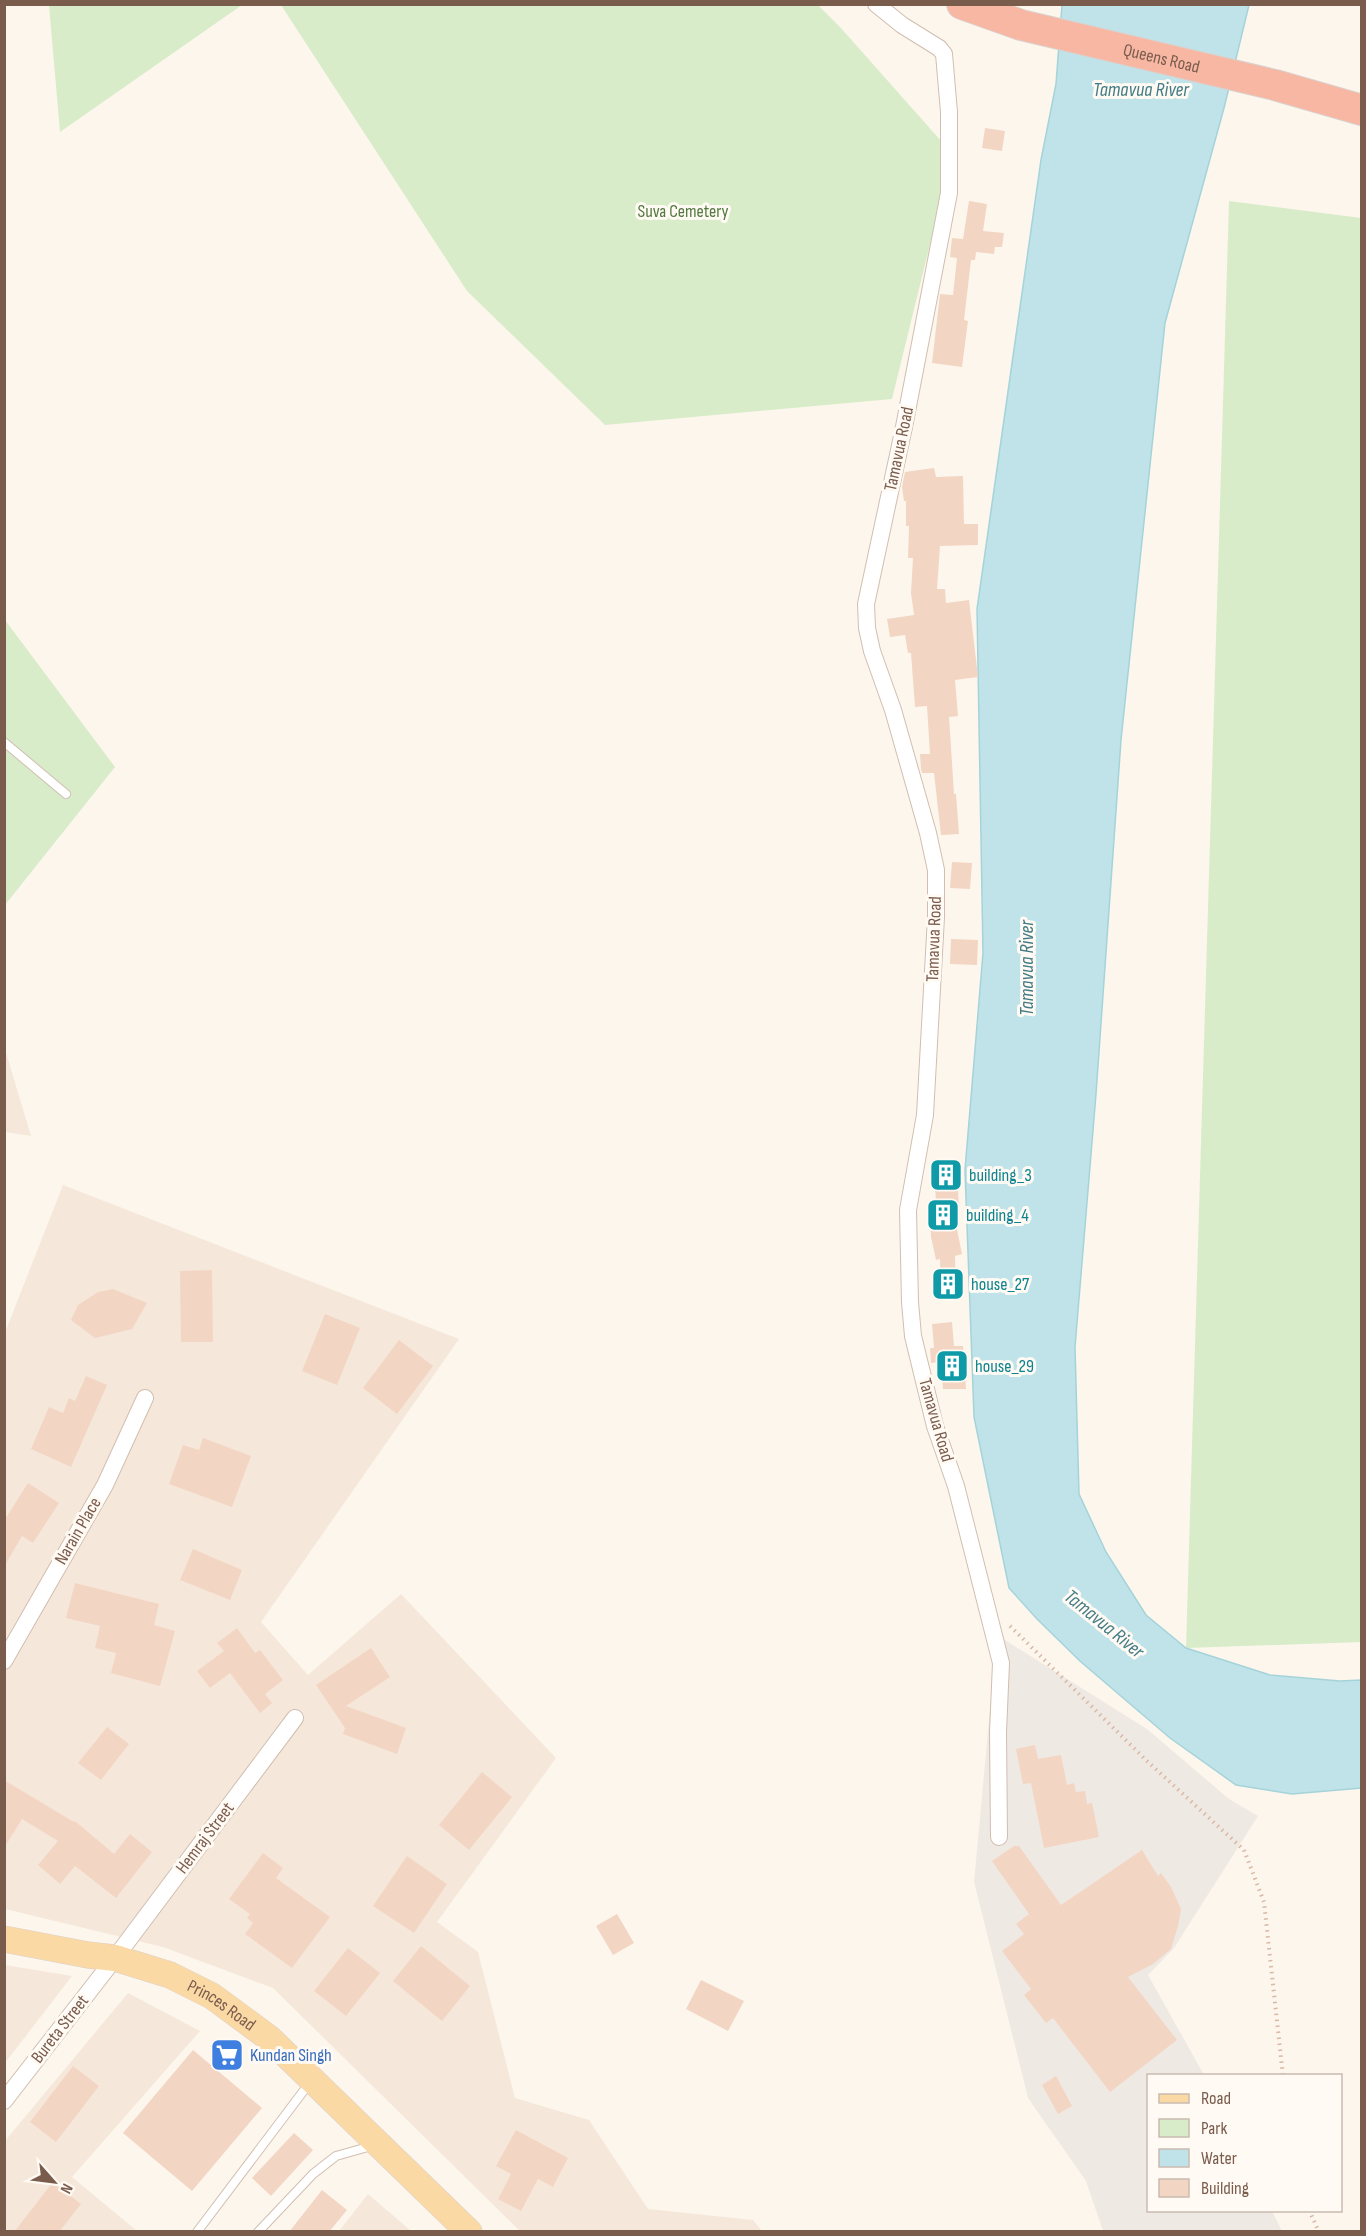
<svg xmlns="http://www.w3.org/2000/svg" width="1366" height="2236" font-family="'Sofia Sans Condensed',sans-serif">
  <rect width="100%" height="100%" fill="#fdf6ec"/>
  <path fill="#f5e8da" d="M5 1049 31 1136 5 1132Z
    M63 1185 459 1339 261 1622 308 1675 401 1594 556 1758 437 1922 478 1952 515 2098 589 2120 648 2209 753 2220 762 2231H520L273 1988 163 1947 5 1909 4 1335Z
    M5 1965 72 1976 5 2063 4 1965Z
    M128 1993 200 2031 72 2177 137 2231 5 2232V2141Z
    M368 2194 411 2231H339Z"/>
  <path fill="#efe9e4" d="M997 1635 1147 1729 1229 1799 1258 1816 1174 1948 1148 1975 1204 2075 1148 2076V2210L1272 2211 1282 2231H1103L1086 2181 1028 2098 974 1882Z"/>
  <path fill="#d8ecc9" d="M49 5V4L242 5 60 132Z
    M281 5H818L840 27 942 142 943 191 892 399 605 425 467 291Z
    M1229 201 1361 218 1362 1642 1186 1648Z
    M5 620 115 767 5 905Z"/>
  <path fill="#bfe3e8" stroke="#a5d3da" stroke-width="1.5" d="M1062 5H1249L1224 108 1165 323 1121 740 1096 1094 1075 1347 1079 1494 1106 1552 1146 1615 1186 1648 1270 1675 1340 1681 1361 1680V1788L1292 1794 1236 1785 1170 1738 1081 1662 1037 1619 1009 1588 974 1417 965 1170 983 953 977 609 1041 160 1056 84Z"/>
  <path fill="#f3d5c3" d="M985 128 1005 131 1002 151 982 148Z
    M969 201 987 204 983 231 1004 233 1002 247H995L994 254 976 252 975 260H971L964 320 968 321 962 367 932 363 940 294 953 295 957 258 950 257 952 238 963 239Z
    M934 468 936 477 963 476 964 524H978V545L940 546 937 589H945L946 603 969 600 978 677 955 680 958 716 949 717 954 794H956L959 834 941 835 934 773H922L921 769 920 754H930L927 706 915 707 911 653H908L905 635 890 637 887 619 914 615 911 593 913 558H908L909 526H906V501H904L902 487 905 472Z
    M952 862 972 863 970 889 950 888Z
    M951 939 978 940 977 965 950 964Z
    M957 1163 959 1214 954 1215 962 1254 955 1256 956 1294 941 1295 940 1259 936 1260 931 1237 930 1205 936 1204 934 1164Z
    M212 1270 213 1342H181L180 1271Z
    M113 1289 147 1303 132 1329 95 1338 71 1320 78 1305 98 1292Z
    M325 1314 360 1328 337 1385 302 1371Z
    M952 1322 954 1346H963L966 1389H943L941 1362 931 1363 930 1348H934L932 1324Z
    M399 1340 433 1366 397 1414 363 1388Z
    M86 1376 107 1385 71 1467 31 1449 49 1407 63 1413 69 1398 75 1401Z
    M203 1438 251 1456 232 1507 169 1484 183 1445 199 1450Z
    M28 1483 59 1503 33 1543 22 1536 4 1567V1521Z
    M193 1549 242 1570 230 1600 180 1580Z
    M75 1583 159 1604 154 1625 175 1631 160 1686 111 1673 116 1653 95 1648 100 1626 66 1618Z
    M237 1628 255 1653 260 1650 283 1680 265 1694 272 1703 260 1713 230 1673 210 1688 197 1671 224 1651 217 1643Z
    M371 1648 390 1677 346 1706 406 1728 397 1754 343 1734 345 1728 316 1685Z
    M107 1727 129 1744 101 1780 78 1763Z
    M1035 1745 1038 1759 1061 1755 1067 1785 1074 1783 1076 1792 1085 1791 1087 1804 1092 1803 1099 1837 1044 1848 1031 1783 1023 1784 1016 1749Z
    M482 1772 512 1797 469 1850 439 1825Z
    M4 1780 74 1822 75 1821 114 1854 130 1834 152 1852 116 1898 75 1866 60 1884 38 1865 58 1841 22 1819 4 1848Z
    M1014 1846H1019L1061 1905 1142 1850 1158 1876 1161 1873 1171 1887 1181 1909 1178 1926 1171 1949 1153 1964 1128 1977 1177 2040 1110 2092 1053 2018 1046 2023 1024 1995 1031 1989 1002 1951 1024 1934 1016 1924 1029 1914 992 1861Z
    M263 1853 283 1868 276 1878 330 1917 292 1968 245 1934 253 1923 247 1918 250 1914 229 1899Z
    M407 1856 447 1884 414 1933 373 1906Z
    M617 1914 634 1943 613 1955 596 1926Z
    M421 1946 470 1986 442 2021 393 1981Z
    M348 1948 380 1973 346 2016 314 1991Z
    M701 1980 744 2001 728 2031 686 2009Z
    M193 2050 262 2108 192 2191 123 2133Z
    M73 2066 99 2086 56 2142 30 2122Z
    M1056 2076 1072 2106 1058 2114 1042 2085Z
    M516 2130 568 2158 553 2187 538 2179 521 2211 498 2199 511 2174 496 2166Z
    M294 2133 313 2150 271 2196 252 2178Z
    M53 2182 81 2204 59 2232H14Z
    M322 2190 347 2210 329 2232H289Z"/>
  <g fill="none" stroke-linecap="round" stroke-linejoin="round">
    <g stroke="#d1beb0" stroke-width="10">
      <path id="lane" d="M4 742 66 794
        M197 2232 311 2081
        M258 2232 313 2174 336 2156 375 2145"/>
    </g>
    <g stroke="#d1beb0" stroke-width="18">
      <path id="street" d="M876 4 902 25 939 48 944 54 949 112V193L904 427 866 604 867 628 872 651 893 710 928 833 936 870V917L925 1115 908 1210 910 1302 913 1336 935 1426 956 1486 1001 1663 998 1732 999 1837
        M4 1661 105 1485 145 1398
        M4 2101 115 1958 295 1718"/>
    </g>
    <g stroke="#dad1cd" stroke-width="27">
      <g id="primary">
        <path id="s1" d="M4 1939 88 1955 115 1958 170 1975 212 1996 269 2038 469 2232"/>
      </g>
    </g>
    <g stroke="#dad1cd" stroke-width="32">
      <g id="highway">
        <path id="s2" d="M962 4 1021 25 1275 85 1362 110"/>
      </g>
    </g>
    <path stroke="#d9b8a5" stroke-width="4" stroke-dasharray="1.5 4.5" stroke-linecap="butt" d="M1010 1626 1147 1761 1244 1850 1264 1902 1283 2076
      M1309 2210 1319 2232"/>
    <use href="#lane" stroke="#fff" stroke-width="8"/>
    <use href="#street" stroke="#fff" stroke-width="16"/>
    <use href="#primary" stroke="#fbd9a5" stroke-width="26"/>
    <use href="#highway" stroke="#f7b7a3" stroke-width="30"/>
  </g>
  <defs>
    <g id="building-square" transform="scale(1.725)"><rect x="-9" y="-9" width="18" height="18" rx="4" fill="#0f9aa8" stroke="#fffaf3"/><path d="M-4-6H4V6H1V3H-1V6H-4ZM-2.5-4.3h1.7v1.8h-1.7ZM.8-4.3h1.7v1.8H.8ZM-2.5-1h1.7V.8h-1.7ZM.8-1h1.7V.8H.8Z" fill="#fff"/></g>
    <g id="supermarket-square" transform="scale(1.725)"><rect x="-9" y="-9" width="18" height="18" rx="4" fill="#3f7fe0" stroke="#fffaf3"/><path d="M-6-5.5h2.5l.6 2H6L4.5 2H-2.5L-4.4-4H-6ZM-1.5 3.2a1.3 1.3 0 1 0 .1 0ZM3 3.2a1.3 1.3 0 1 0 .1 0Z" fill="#fff"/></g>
  </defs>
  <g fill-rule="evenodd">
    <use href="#building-square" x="946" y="1175"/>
    <use href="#building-square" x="943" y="1215"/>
    <use href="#building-square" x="948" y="1284"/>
    <use href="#building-square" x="952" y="1366"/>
    <use href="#supermarket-square" x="227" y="2055"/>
  </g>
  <g text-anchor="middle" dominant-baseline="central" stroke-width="6" stroke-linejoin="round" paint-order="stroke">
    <g font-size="18" fill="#7a5c4d" stroke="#fffaf3">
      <text stroke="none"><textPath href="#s2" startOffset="207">Queens Road</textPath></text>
      <text transform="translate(899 449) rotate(-78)">Tamavua Road</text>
      <text transform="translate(934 939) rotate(-88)">Tamavua Road</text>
      <text transform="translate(936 1420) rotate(74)">Tamavua Road</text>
      <text transform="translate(78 1531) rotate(-60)">Narain Place</text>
      <text transform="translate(205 1838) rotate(-53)">Hemraj Street</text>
      <text stroke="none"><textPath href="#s1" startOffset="230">Princes Road</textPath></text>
      <text transform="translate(60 2029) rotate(-52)">Bureta Street</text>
    </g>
    <g font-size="18" fill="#537a41" stroke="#fffaf3">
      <text x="683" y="211">Suva Cemetery</text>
    </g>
    <g font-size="18" fill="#0d838f" stroke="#fffaf3" text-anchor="start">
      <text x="969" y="1175">building_3</text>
      <text x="966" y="1215">building_4</text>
      <text x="971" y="1284">house_27</text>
      <text x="975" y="1366">house_29</text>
    </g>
    <g font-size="18" fill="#366cbe" stroke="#fffaf3" text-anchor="start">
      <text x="250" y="2055">Kundan Singh</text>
    </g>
    <g font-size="20" font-style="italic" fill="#437c86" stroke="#fffaf3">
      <text x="1141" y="90">Tamavua River</text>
      <text transform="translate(1027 968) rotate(-90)">Tamavua River</text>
      <text transform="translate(1104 1624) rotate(39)">Tamavua River</text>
    </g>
  </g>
  <rect width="1366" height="2236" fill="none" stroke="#7a5c4d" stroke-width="12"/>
  <rect x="1147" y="2074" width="195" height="138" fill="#fffaf3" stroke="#cabbb1" stroke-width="1.5"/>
  <rect x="1159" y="2094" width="30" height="9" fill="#fbd9a5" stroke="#cabbb1" stroke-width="1.5"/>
  <text x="1201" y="2104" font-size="18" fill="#7a5c4d">Road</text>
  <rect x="1159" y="2119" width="30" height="18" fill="#d8ecc9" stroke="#cabbb1" stroke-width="1.5"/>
  <text x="1201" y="2134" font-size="18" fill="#7a5c4d">Park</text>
  <rect x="1159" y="2149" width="30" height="18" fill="#bfe3e8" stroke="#cabbb1" stroke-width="1.5"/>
  <text x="1201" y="2164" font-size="18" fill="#7a5c4d">Water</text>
  <rect x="1159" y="2179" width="30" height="18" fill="#f3d5c3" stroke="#cabbb1" stroke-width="1.5"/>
  <text x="1201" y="2194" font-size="18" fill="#7a5c4d">Building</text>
  <g transform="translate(54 2182) rotate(118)" stroke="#fffaf3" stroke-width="4.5" paint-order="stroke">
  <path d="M0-4.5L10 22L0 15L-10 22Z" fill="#7a5c4d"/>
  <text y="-9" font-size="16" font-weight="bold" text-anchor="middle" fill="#7a5c4d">N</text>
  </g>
</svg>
